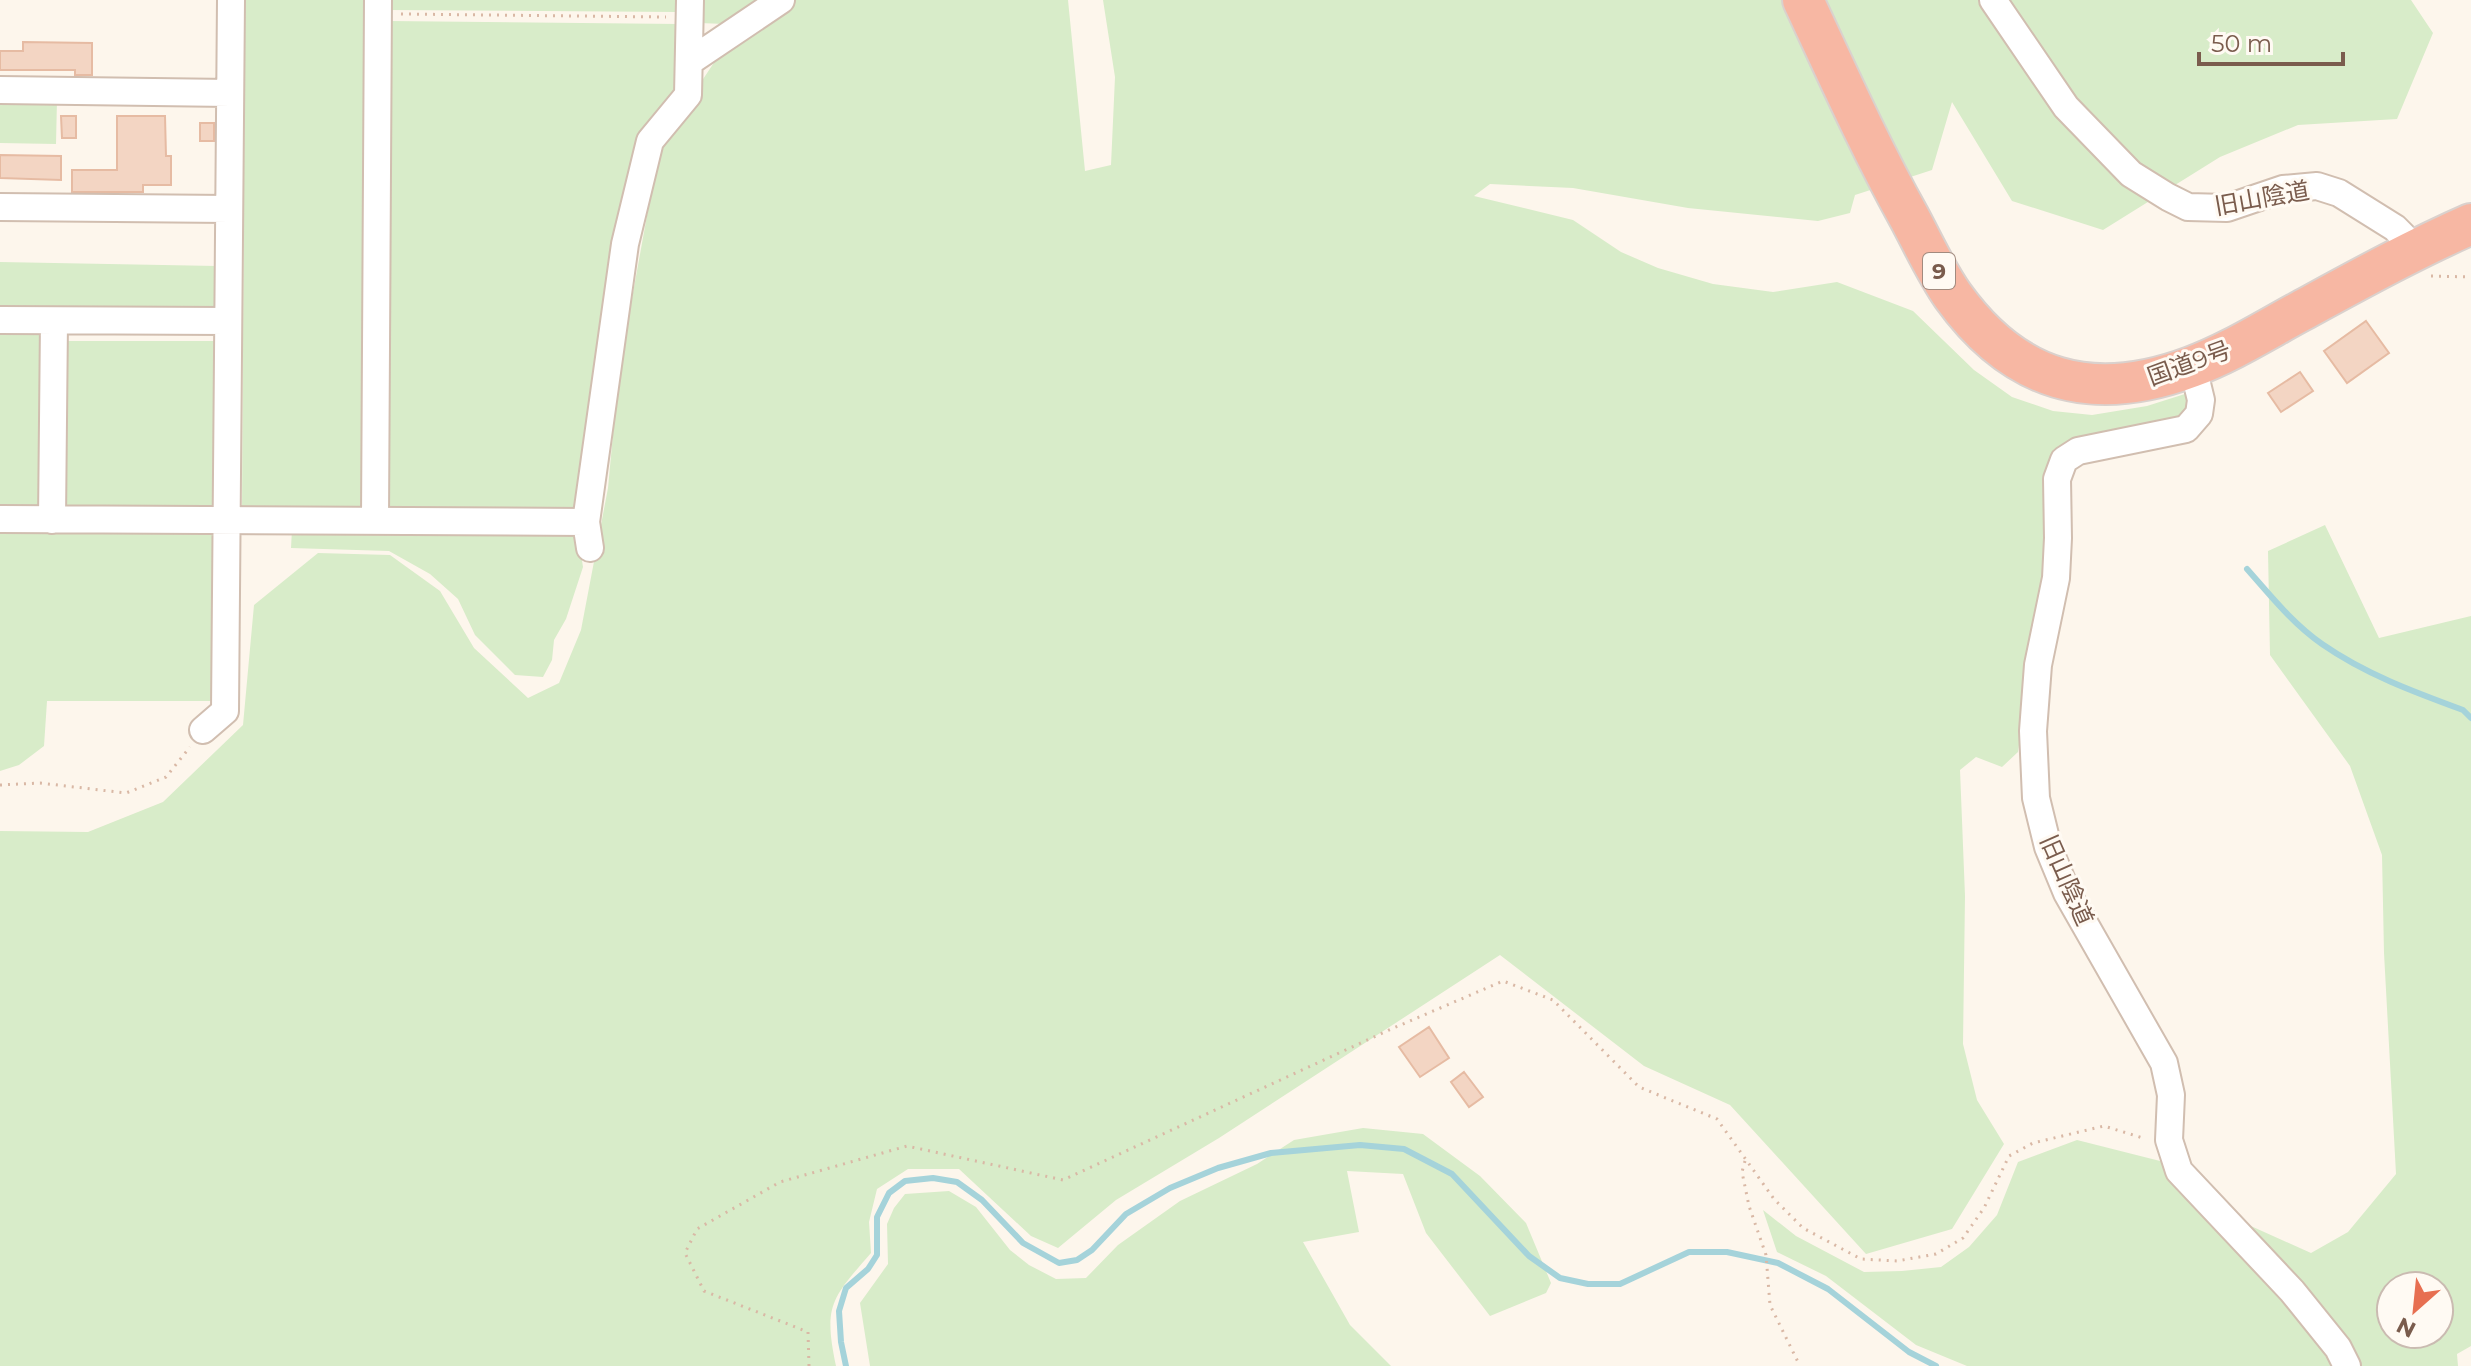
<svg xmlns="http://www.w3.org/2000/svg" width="2471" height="1366" font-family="Montserrat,'Noto Sans JP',sans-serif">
  <rect width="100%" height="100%" fill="#fdf6ec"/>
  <path fill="#d8ecc9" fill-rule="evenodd" d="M245 0H368L365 510 242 508Z
    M389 0H677L676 12 389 10Z
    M699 0H763L725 24 699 23Z
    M793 0H1068L1085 171 1111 165 1115 77 1103 0H2411L2433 33 2397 119 2298 125 2220 157 2103 230 2012 201 1952 102 1932 170 1855 195 1850 213 1818 221 1688 208 1573 188 1490 184 1474 196 1573 220 1621 252 1658 268 1713 284 1773 292 1837 282 1913 311 1974 370 2012 397 2053 411 2092 415 2147 406 2188 393 2189 415 2057 453 2046 467 2048 522 2040 597 2018 752 2002 767 1976 757 1960 770 1965 896 1963 1044 1977 1100 2004 1144 1952 1229 1866 1254 1730 1105 1644 1066 1500 955 1219 1138 1116 1200 1058 1248 1031 1236 959 1169H908L877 1189 869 1222 871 1253C832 1298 823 1305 836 1366H0V831L88 832 163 802 243 725 254 605 318 553 390 555 440 591 474 648 528 698 559 683 581 630 608 488 619 370 660 144 729 40Z
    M389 21 679 24V88L639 135 579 512 385 509Z
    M0 100H57L56 144 0 143Z
    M0 262 217 266V313L0 309Z
    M40 334 44 509H0V335Z
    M62 341H215V513H63Z
    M2325 525 2379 638 2471 616V1346L2457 1354 2458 1366H1967L1916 1345 1826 1276 1777 1252 1763 1210 1796 1236 1864 1272 1902 1271 1941 1267 1969 1247 1997 1215 2018 1162 2077 1140 2164 1162 2202 1204 2311 1253 2348 1232 2396 1174 2384 953 2382 855 2350 766 2270 655 2268 551ZM2391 1286H2439V1334H2391Z
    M292 529 578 535 583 567 566 619 554 640 552 660 543 677 515 675 475 635 458 599 430 574 389 551 291 548Z
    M216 531 215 701H47L44 746 19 765 0 771V533Z
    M1363 1128 1423 1134 1480 1176 1526 1223 1551 1283 1546 1293 1490 1316 1426 1233 1403 1174 1347 1171 1359 1232 1303 1242 1350 1325 1391 1366H870L860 1303 888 1264 887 1224 894 1208 905 1194 949 1191 976 1207 1010 1250 1029 1265 1056 1279 1086 1278 1118 1245 1180 1201 1257 1164 1294 1140Z"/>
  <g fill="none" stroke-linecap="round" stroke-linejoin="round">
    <path stroke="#a5d3da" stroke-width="6" d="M2247 569C2270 595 2293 624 2322 644 2365 674 2414 692 2463 710L2471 718
      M846 1366 841 1342 839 1311 846 1288 868 1269 877 1255V1217L889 1193 905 1181 933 1178 957 1182 982 1200 1023 1243 1059 1263 1077 1260 1092 1250 1126 1214 1170 1188 1218 1168 1271 1153 1360 1145 1404 1149 1452 1174 1529 1256 1560 1278 1588 1284H1620L1689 1252H1727L1778 1263 1828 1289 1909 1352 1936 1366"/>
  </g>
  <path fill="#f3d5c3" stroke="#e6bba3" stroke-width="2" d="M23 42 92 43V75H75V70H0V51H23Z
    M61 116H76V138H62Z
    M117 116H165L166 156H171V185H143V192H72V170H117Z
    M200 123H214V141H200Z
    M0 155 61 156V180L0 178Z
    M2366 321 2389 353 2347 383 2324 351Z
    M2300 372 2313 391 2281 412 2268 393Z
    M1429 1027 1449 1058 1420 1077 1399 1047Z
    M1464 1072 1483 1097 1469 1107 1451 1082Z"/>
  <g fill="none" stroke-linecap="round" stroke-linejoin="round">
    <g stroke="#d1beb0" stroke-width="30">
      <path id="minor" d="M1993 0 2066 107 2131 174 2168 197 2188 207 2227 208 2283 189 2317 186 2339 193 2395 228 2403 236 2410 251
        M689 62 781 0
        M0 90 230 93
        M0 207 229 209
        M0 320 228 321
        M2193 367 2201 400 2199 414 2186 429 2078 451 2064 460 2057 479 2058 538 2056 578 2038 665 2033 731 2036 798 2048 847 2067 893 2164 1063 2171 1095 2169 1140 2179 1171 2292 1291 2338 1348 2347 1366
        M0 519 586 522
        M52 520 54 321
        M375 521 378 0
        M590 548 586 522 625 244 650 141 688 95 690 0
        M203 730 225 711 231 0"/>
    </g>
    <g stroke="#dad1cd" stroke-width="44">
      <path id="highway" d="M1803 0C1837 73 1870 147 1909 217 1923 243 1936 272 1953 296 2015 382 2092 404 2191 367 2229 353 2264 331 2299 312 2356 281 2412 250 2471 224"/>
    </g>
    <path stroke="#d9b8a5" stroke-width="3" stroke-dasharray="2 6" stroke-linecap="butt" d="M401 14 666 17
      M2431 276 2471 277
      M0 785 40 783 126 793 166 777 190 747
      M1745 1161 1742 1172 1749 1206 1766 1255 1770 1305 1798 1362 1797 1366
      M809 1366 808 1332 704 1291 685 1253 697 1229 780 1182 907 1146 1063 1180 1389 1030 1503 981 1553 1000 1639 1087 1717 1119 1774 1199 1803 1228 1861 1259 1897 1261 1936 1254 1963 1238 1984 1208 2009 1156 2033 1143 2104 1126 2146 1139"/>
    <use href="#minor" stroke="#fff" stroke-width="26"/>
    <use href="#highway" stroke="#f7b7a3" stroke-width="40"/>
  </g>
  <g text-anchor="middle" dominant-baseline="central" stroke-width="6" stroke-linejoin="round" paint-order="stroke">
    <rect fill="#fffaf3" stroke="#a28b7f" stroke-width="2" x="1923" y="253" width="32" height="36" rx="6"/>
    <g font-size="22" font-weight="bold" fill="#7a5c4d">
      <text x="1939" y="271">9</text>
    </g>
    <g font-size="24" fill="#7a5c4d" stroke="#fffaf3">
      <text transform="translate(2262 198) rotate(-10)">旧山陰道</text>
      <text transform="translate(2189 363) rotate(-20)">国道9号</text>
      <text transform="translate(2067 880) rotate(66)">旧山陰道</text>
    </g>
  </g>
  <g transform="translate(2415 1310) rotate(207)"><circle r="38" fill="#fffaf3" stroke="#cabbb1" stroke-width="2"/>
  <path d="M0-6L14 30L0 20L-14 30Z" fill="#e76f51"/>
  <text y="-12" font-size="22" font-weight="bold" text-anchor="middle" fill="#7a5c4d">N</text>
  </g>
  <path d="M2199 52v12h144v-12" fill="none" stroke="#7a5c4d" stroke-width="4"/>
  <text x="2211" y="52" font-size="24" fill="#7a5c4d" stroke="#fffaf3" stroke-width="6" paint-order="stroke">50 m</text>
</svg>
